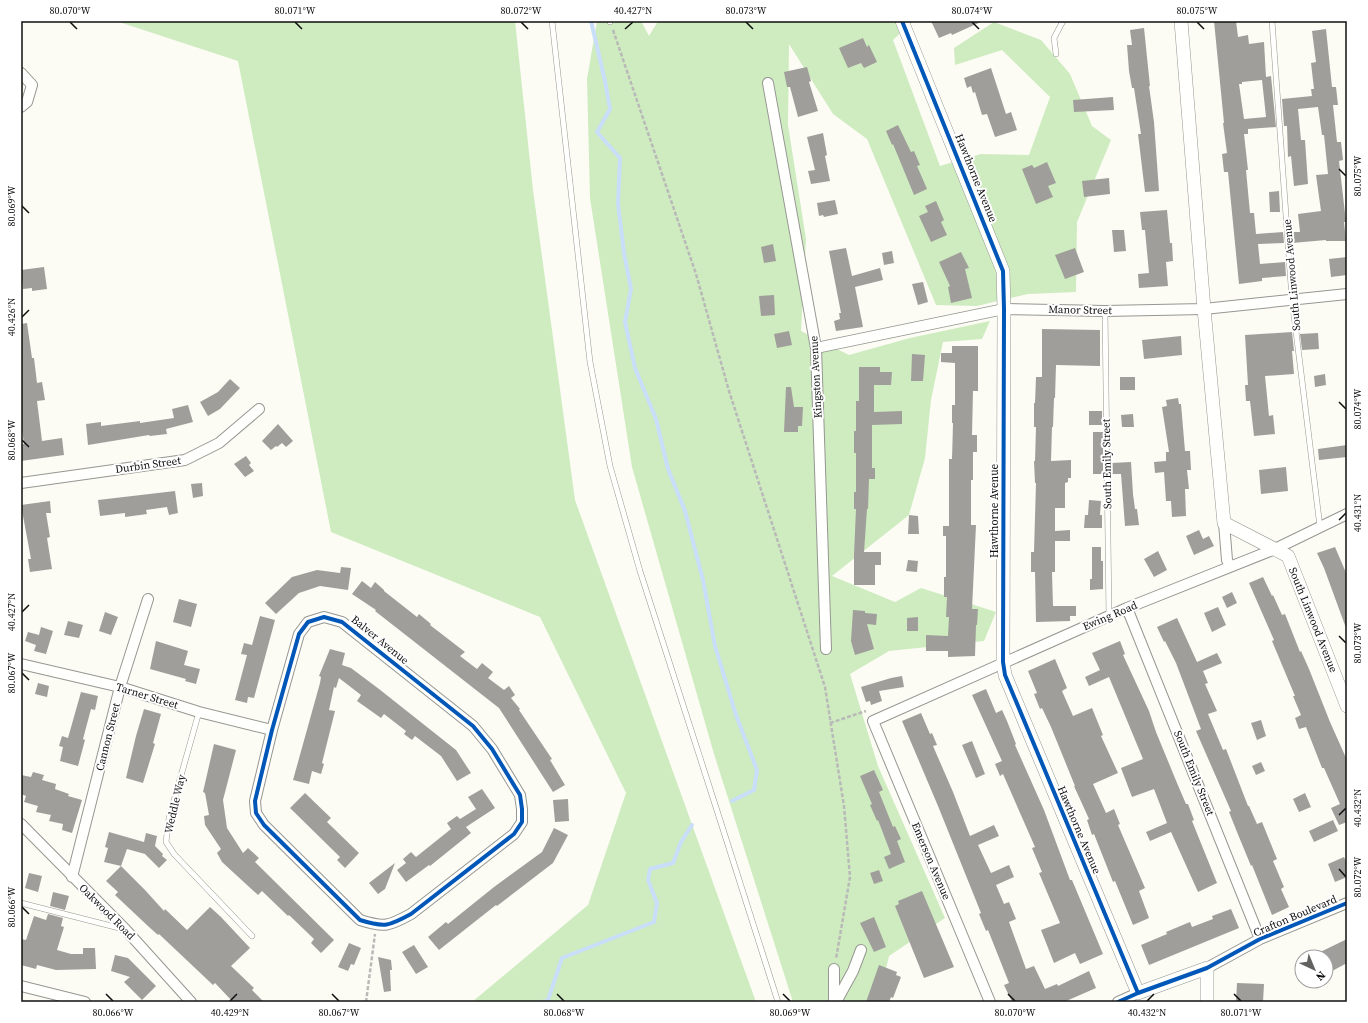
<svg xmlns="http://www.w3.org/2000/svg" width="1368" height="1023" font-family="'Source Serif 4',serif">
  <rect width="100%" height="100%" fill="#fcfcf4"/>
  <path fill="#ceecc0" d="M116 21H515L533 190 575 500 756 1002H472L588 905 626 793 540 617 331 532 238 61Z
    M597 21H641L649 36 658 21H913L893 40 940 166 981 154 1029 155 1050 97 1002 50 955 65 954 48 994 22 1041 40 1070 74 1092 126 1111 140 1077 222 1076 292 1028 294 977 306 936 305 867 139 833 114 789 44 788 125 806 239 801 331 849 355 910 338 990 321 982 339 943 342 931 400 925 458 909 515 832 576 895 602 921 588 996 612 984 641 889 651 850 674 878 766 945 918 889 956 878 1002H793L714 754 632 467 590 198 587 79Z"/>
  <g fill="none" stroke-linecap="round" stroke-linejoin="round">
    <path stroke="#c9def8" stroke-width="4" d="M591 21 605 81 610 109 597 132 620 158 618 204 624 253 631 289 625 322 635 368 656 419 668 469 685 511 703 580 715 646 736 715 757 770 754 790 732 801
      M543 1002 548 1000 562 958 654 922 657 903 648 880 650 869 673 863 681 842 692 825"/>
  </g>
  <path fill="#a09e9a" fill-rule="evenodd" d="M931 21H983L952 35 951 33 939 38Z
    M1214 21H1236L1238 37 1248 35 1249 44 1264 42 1266 77 1271 76 1276 127 1248 129V134H1244L1248 170H1246L1250 213H1254L1256 234 1283 232 1284 243 1258 244 1260 264 1285 262 1286 276 1262 278V281L1239 284 1228 172H1224L1222 154 1227 153 1223 123H1224ZM1262 80 1266 117 1244 119 1239 84H1242V82Z
    M1144 28 1150 86H1149L1154 122 1159 191 1145 192 1138 134H1141L1134 88H1132L1129 71 1127 45H1132L1130 30Z
    M1326 29 1332 87H1336L1338 105H1333L1337 142H1341L1343 160 1339 161 1346 222H1344L1346 241H1326V240L1292 243 1291 232H1300L1298 214 1321 211 1316 175 1328 174 1324 135H1322L1318 107 1298 109 1301 140H1305L1308 184 1294 186 1291 156 1288 157 1287 126H1284L1282 99 1312 96 1311 89H1314L1311 63 1316 62 1312 31Z
    M863 38 867 47 869 45 877 62 864 68 861 63 848 68 839 48Z
    M807 67 811 81 809 82 818 111 798 117 790 87H787L784 72Z
    M991 68 1006 114 1011 112 1017 130 995 137 987 114 982 115 975 92 973 93 971 86 967 88 964 78Z
    M1113 97 1114 110 1074 112 1073 100Z
    M898 125 911 152 914 151 920 165 917 166 927 189 914 195 893 144 892 145 886 131Z
    M823 133 827 155 825 156 830 181 811 184 808 171 815 170 807 137Z
    M1047 162 1056 183 1048 186 1053 197 1036 204 1022 169 1032 165 1034 168Z
    M1109 178 1110 194 1084 197 1082 181Z
    M1279 191 1280 212H1270L1269 192Z
    M835 200 838 214 824 217 823 215 819 216 817 203Z
    M936 201 944 220 941 222 947 235 931 242 919 216 928 212 925 206Z
    M1167 210 1170 243H1172L1173 261 1166 262 1168 286 1139 288 1138 274 1149 273 1145 230H1142L1140 212Z
    M1112 230H1124L1126 251 1114 252Z
    M773 244 776 261 764 263 761 247Z
    M846 248 852 276 880 268 883 280 855 287 863 327 836 331 834 321 840 319 839 313H841L829 251Z
    M1075 248 1084 272 1065 279 1055 255Z
    M892 251 894 263 884 265 882 253Z
    M961 252 969 268 965 269 972 298 951 303 948 287 950 286 939 262Z
    M1347 257V275L1331 277 1329 259Z
    M44 267 47 289 32 291V288L23 289 21 270Z
    M923 282 928 302 918 305 912 284Z
    M774 295 775 315 761 316 759 296Z
    M27 323 32 358H34L37 383 42 382 45 400 37 401 42 441 62 438 64 455 21 461V444H24L21 422V324Z
    M1042 329 1100 330V366L1056 365 1055 398H1054L1053 427H1052L1051 461 1071 460V478H1068V482L1065 483V508H1055V531L1070 530V541H1055V572H1052L1053 606H1076V616H1070V621L1036 622 1035 572H1031V552H1034L1036 483H1035L1034 461H1035L1036 427H1034V403H1035L1036 377H1042Z
    M789 331 792 345 777 348 774 334Z
    M1292 332 1294 351H1292L1294 374 1265 376 1269 416 1273 415 1275 434 1254 436 1250 401H1246L1245 385H1248L1245 335Z
    M1318 333 1319 349 1302 350 1300 334Z
    M1181 336 1182 355 1144 359 1142 340Z
    M952 346H978V391H973L972 435H977V452H973V480H971V525H976L972 609H978L977 625H976L975 656 948 657V651H926V635L948 636 949 617H946L947 597H944V577H946V536H943V526H949V459H952L953 423H952V405H955V363L941 362V353H952Z
    M912 354 925 355 923 381H911Z
    M859 367H880V372H892L891 385H874V412L902 411V424L872 425V468H875V479H869L868 509H867L864 552H881V565H875V585H854V555L856 509H854V492H856V453H854V431H856V401H859Z
    M1325 374 1326 385 1315 387 1314 376Z
    M1120 377H1135V390H1120Z
    M230 379 240 388 220 409 208 416 200 402 218 392Z
    M786 387H791L794 407H803L802 426H798V432H784Z
    M1178 398 1179 404H1181L1185 451H1190L1191 470H1187L1189 489H1185L1186 516 1172 517 1171 501H1166L1164 472 1155 473 1154 462 1166 461V452H1169L1162 407 1167 406 1166 400Z
    M188 405 193 422 166 429 167 434 150 436 149 435 88 445 86 424 101 422V426L140 421V423L174 418 172 409Z
    M1089 411H1102V425H1089Z
    M1133 414 1134 427H1122L1121 415Z
    M278 424 293 441 286 447 282 443 277 447 276 446 271 450 262 441Z
    M1093 432H1103V474H1093Z
    M1347 445V457L1319 460 1318 449Z
    M246 456 251 463 249 465 254 471 245 477 234 464Z
    M1131 462 1133 494 1135 509H1137L1139 525 1125 526 1121 474H1111V463Z
    M1286 467 1288 491 1261 494 1259 470Z
    M202 483 203 496 193 498 191 484Z
    M175 491 178 513 169 515 167 507 146 510 147 514 125 517V513L100 516 98 500Z
    M1089 500 1101 501 1100 515H1102V528H1084L1085 515H1088Z
    M50 501 51 513H46L50 537 47 538 52 569 30 572 28 559H31L21 505Z
    M909 515 918 516 919 534H908Z
    M1199 530 1203 539 1209 536 1214 546 1194 555 1186 536Z
    M1092 547H1101V561H1103V589L1090 590V579H1092Z
    M1335 547 1347 575 1346 628 1324 568 1317 553Z
    M1158 551 1167 570 1154 577 1144 559Z
    M908 560 918 561 917 572 906 571Z
    M341 567 351 568 348 590 320 586 299 593 276 614 265 603 292 577 317 570 340 573Z
    M1263 577 1272 596 1273 595 1282 615 1285 614 1300 652 1301 651 1309 669 1330 722 1347 760V822L1339 825 1331 808 1340 804 1324 768H1322L1306 727 1299 729 1295 718 1301 715 1293 696H1295L1272 641 1274 640 1249 583Z
    M362 581 371 588 375 582 384 590V591L417 617 419 614 431 624 430 625 465 652 460 656 477 669 482 663 493 672 488 678 504 690 509 686 515 695 511 698 520 709 519 710 552 759 550 760 565 785 553 792 499 708 375 611 376 610 352 594Z
    M1232 592 1237 603 1227 608 1222 597Z
    M179 599 197 604 191 627 173 622Z
    M1218 607 1226 625 1212 632 1204 613Z
    M853 610 865 611V613L877 614 876 625 867 624 874 649 855 655 851 641Z
    M105 612 118 617 111 635 99 631Z
    M260 616 275 620 254 698 248 697 247 703 235 700 247 655 241 654 244 643 252 645Z
    M918 617V631H907V618Z
    M1177 618 1197 662 1217 653 1222 663 1203 671 1208 683 1205 684 1217 711 1208 714 1223 750 1226 749 1248 806H1249L1257 824 1262 822 1277 859 1273 861 1284 887 1281 889 1289 907 1272 915 1252 865 1251 866 1237 832 1229 812 1231 811 1196 731 1201 729 1176 663 1165 641 1164 642 1157 627Z
    M68 621 83 625 79 638 64 635Z
    M41 627 53 631 46 654 34 651 36 645 25 641 28 632 39 635Z
    M156 641 188 651 184 665 200 669 196 684 185 681 186 679 150 669Z
    M1120 641 1125 654 1123 655 1149 711 1156 732 1177 783 1186 804H1188L1194 820 1192 821 1217 883 1198 892 1171 832 1150 841 1146 832 1167 823 1154 789 1132 797 1121 768 1143 759 1109 677 1089 686 1085 677 1100 670 1092 653Z
    M330 649 345 653 342 665 351 668 379 689 456 750 471 773 457 781 441 756 415 736 412 740 404 734 406 731 384 714 381 718 357 701 361 695 339 678 336 688 334 687 329 710 335 711 322 763 324 764 321 774 312 771 309 784 293 780 320 683 321 677 319 676Z
    M1055 659 1067 688 1062 691 1073 716 1092 708 1103 735 1101 736 1118 773 1093 784 1106 813 1114 809 1120 824 1118 825 1145 888 1139 891 1149 918 1133 925 1115 881 1113 882 1094 834 1092 835 1087 820 1089 819 1074 786H1075L1051 727 1042 708 1040 709 1034 694 1037 693 1028 671Z
    M902 676 904 687 879 691 882 701 871 705 870 701 866 702 861 687 891 678Z
    M38 683 49 686 47 697 35 694Z
    M986 689 996 713 1002 710 1007 721 1016 744 1015 745 1044 810 1070 880H1072L1103 954 1080 964 1075 953 1054 963 1041 930 1060 923 1039 873 1042 872 1032 848 1035 847 1003 774 1000 776 995 764 1002 761 972 695Z
    M81 692 98 696 95 710 91 709 83 739 85 740 78 766 60 761 63 747 59 746 62 736 68 738Z
    M144 709 161 714 153 743 155 744 143 783 126 778 136 736Z
    M921 713 930 734 932 733 937 745 933 746 953 792 970 836 994 825 999 836 978 845 991 873 1009 865 1014 877 996 885 1004 904 1009 902 1016 919 1009 922 1026 969 1034 966 1045 989 1057 984 1058 986 1089 971 1096 988 1064 1002H1012L1004 985 1009 983 988 930 986 931 979 914 981 913 938 806 902 721Z
    M1261 720 1266 736 1257 740 1251 723Z
    M972 741 985 774 976 778 962 745Z
    M214 744 236 750 223 800 227 828 243 853 248 848 259 858 255 862 334 940 321 953 311 943 314 939 289 915 288 916 262 891 258 895 222 862 217 853 221 849 205 825 204 816 209 815 205 793 203 792Z
    M1261 762 1265 771 1256 775 1252 766Z
    M874 770 883 790 879 792 893 827 895 826 901 839 897 841 905 862 889 869 884 857 891 854 878 820 877 821 870 805 872 804 860 776Z
    M33 772 44 775 42 780 56 784 55 789 69 794 68 796 82 800 72 833 62 830 63 824 49 821 51 815 36 812 38 806 24 802 26 796 21 794V775L31 777Z
    M482 789 495 808 466 827 471 833 430 866 429 865 406 882 397 870 406 863 403 859 411 852 416 857 451 829 447 823 457 816 460 819 476 809 468 797Z
    M305 793 331 818 327 822 359 853 345 868 337 860 340 857 290 808Z
    M1305 793 1311 807 1299 812 1293 799Z
    M568 799 569 821 555 822 553 800Z
    M1333 820 1338 831 1314 842 1309 831Z
    M554 828 568 835 553 863 497 906 496 905 439 950 428 937 446 922 448 924 494 887 542 852Z
    M109 832 144 842 146 833 157 836 155 846 163 854 162 856 167 860 159 868 145 854 127 849 121 866 104 862 108 848 105 847Z
    M1344 857 1347 864V877L1335 882 1328 864Z
    M395 863 385 889 378 894 369 883Z
    M121 866 145 890 164 911 165 909 187 930 210 907 221 917 250 948 231 966 254 988 252 990 264 1002H233L215 983 213 985 159 934 158 935 149 927 115 895 118 892 106 881Z
    M879 870 883 881 874 884 870 873Z
    M29 873 42 876 38 892 25 888Z
    M922 891 954 967 924 978 895 906 899 904 898 901Z
    M53 892 69 896 65 910 50 906Z
    M1231 909 1239 928 1149 965 1141 945 1167 934 1166 932 1190 922 1192 927 1213 919 1212 916Z
    M48 914 63 918 61 926 64 927 57 950 71 954H83V948H95L96 969 56 970 37 965 36 969 21 965V939L26 940 34 916 46 920Z
    M874 917 886 947 874 952 860 923Z
    M1347 939V963L1334 970 1326 973V957H1310Z
    M349 943 361 948 354 965 351 964 348 971 338 967Z
    M414 945 428 967 416 974 402 952Z
    M115 955 128 958 156 986 142 1000 124 982 130 977 111 971Z
    M378 957 391 960 392 970H390L391 991 384 992Z
    M879 965 897 972 896 975 901 977 893 998 891 997 889 1002H866Z
    M1237 983 1264 984 1263 1002H1236Z"/>
  <g fill="none" stroke-linecap="round" stroke-linejoin="round">
    <g stroke="#969692" stroke-width="6">
      <path id="service" d="M552 21 590 362 610 466 640 571 721 823 778 1002
        M610 21V22
        M1272 21 1292 299 1320 527
        M1056 54 1054 38 1063 21
        M1105 311 1109 616
        M199 712 169 818 166 842 174 854 252 936
        M21 903 123 929"/>
    </g>
    <g stroke="#969692" stroke-width="12">
      <path id="minor" d="M21 73 32 85 27 102 21 107
        M768 83 816 348 826 649
        M816 348 1004 309 1105 311 1204 309 1347 294
        M21 483 185 460 219 443 259 409
        M1224 523 1227 560 1230 567
        M1127 608 1260 939
        M324 617 342 622 473 726 492 749 520 795 522 809V822L514 834 411 914C389 926 385 928 360 920L264 825 256 813 255 801 272 730 299 634 308 622Z
        M21 664 120 687 199 712 272 730
        M21 824 126 930 191 1002
        M72 877 120 687 148 599
        M1207 968 1260 939 1347 903
        M834 969V1002
        M21 986 85 1002
        M836 1002 853 971 861 950
        M990 1002 873 721 1127 608 1275 549 1347 514
        M1118 1002 1138 993"/>
    </g>
    <g stroke="#969692" stroke-width="14">
      <path id="tertiary" d="M902 21 1003 271 1004 309 1003 662 1005 675 1138 993 1207 968V1002
        M1181 21 1204 309 1224 523 1288 556 1347 706"/>
    </g>
    <path stroke="#b9b9b8" stroke-width="2.5" stroke-dasharray="4 2" stroke-linecap="butt" d="M613 30 696 274 729 391 825 687 844 806 850 877 836 959
      M830 723 866 711
      M366 1002 375 934"/>
    <use href="#service" stroke="#fffffd" stroke-width="5"/>
    <use href="#minor" stroke="#fffffd" stroke-width="10"/>
    <use href="#tertiary" stroke="#fffffd" stroke-width="13"/>
    <g stroke="#fff" stroke-width="6">
      <path id="cycleway" d="M902 21 1003 271 1004 309 1003 662 1005 675 1138 993
        M324 617 342 622 473 726 492 749 520 795 522 809V822L514 834 411 914C389 926 385 928 360 920L264 825 256 813 255 801 272 730 299 634 308 622Z
        M1118 1002 1138 993 1207 968 1260 939 1347 903"/>
    </g>
    <use href="#cycleway" stroke="#0057b8" stroke-width="4"/>
  </g>
  <path fill="none" stroke="#0f0f0f" stroke-width="1.5" d="M70 22 77 29M295 22 302 29M521 22 528 29M746 22 753 29M972 22 979 29M1197 22 1204 29M625 29 633 22M1339 169 1346 176M22 206 29 213M22 317 29 310M1339 402 1346 409M22 440 29 447M1339 520 1346 513M22 612 29 605M1339 636 1346 643M22 673 29 680M1339 815 1346 808M1339 869 1346 877M22 907 29 914M106 994 113 1001M332 994 339 1001M557 994 564 1001M783 994 790 1001M1008 994 1015 1001M1234 994 1241 1001M230 1001 237 994M1147 1001 1154 994"/>
  <g text-anchor="middle" dominant-baseline="central" stroke-width="4" stroke-linejoin="round" paint-order="stroke">
    <g font-size="11" fill="#0f0f0f" stroke="#fff">
      <text transform="translate(976 178) rotate(68)">Hawthorne Avenue</text>
      <text transform="translate(1292 275) rotate(-95)">South Linwood Avenue</text>
      <text transform="translate(1080 310) rotate(1)">Manor Street</text>
      <text transform="translate(816 377) rotate(-93)">Kingston Avenue</text>
      <text transform="translate(1107 464) rotate(-91)">South Emily Street</text>
      <text transform="translate(148 465) rotate(-8)">Durbin Street</text>
      <text transform="translate(994 511) rotate(-90)">Hawthorne Avenue</text>
      <text transform="translate(1110 616) rotate(-23)">Ewing Road</text>
      <text transform="translate(1313 620) rotate(68)">South Linwood Avenue</text>
      <text transform="translate(380 640) rotate(39)">Balver Avenue</text>
      <text transform="translate(147 696) rotate(17)">Tarner Street</text>
      <text transform="translate(108 737) rotate(-76)">Cannon Street</text>
      <text transform="translate(1194 773) rotate(68)">South Emily Street</text>
      <text transform="translate(175 804) rotate(-77)">Weddle Way</text>
      <text transform="translate(1079 830) rotate(67)">Hawthorne Avenue</text>
      <text transform="translate(931 861) rotate(67)">Emerson Avenue</text>
      <text transform="translate(107 912) rotate(45)">Oakwood Road</text>
      <text transform="translate(1295 916) rotate(-23)">Crafton Boulevard</text>
    </g>
  </g>
  <rect width="1368" height="1023" fill="none" stroke="#ffffff" stroke-width="44"/>
  <g transform="translate(1314 969) rotate(136)"><circle r="19" fill="#ffffff" stroke="#9f9f9f"/>
  <path d="M0-3L7 15L0 10L-7 15Z" fill="#62625f"/>
  <text y="-6" font-size="11" font-weight="bold" text-anchor="middle" fill="#0f0f0f">N</text>
  </g>
  <rect x="22" y="22" width="1324" height="979" fill="none" stroke="#0f0f0f" stroke-width="1.5"/>
  <g font-size="10" text-anchor="middle" fill="#0f0f0f">
    <text x="70" y="14">80.070°W</text>
    <text x="295" y="14">80.071°W</text>
    <text x="521" y="14">80.072°W</text>
    <text x="633" y="14">40.427°N</text>
    <text x="746" y="14">80.073°W</text>
    <text x="972" y="14">80.074°W</text>
    <text x="1197" y="14">80.075°W</text>
    <text transform="translate(1357 176) rotate(-90)" y="4">80.075°W</text>
    <text transform="translate(11 206) rotate(-90)" y="4">80.069°W</text>
    <text transform="translate(11 317) rotate(-90)" y="4">40.426°N</text>
    <text transform="translate(1357 409) rotate(-90)" y="4">80.074°W</text>
    <text transform="translate(11 440) rotate(-90)" y="4">80.068°W</text>
    <text transform="translate(1357 513) rotate(-90)" y="4">40.431°N</text>
    <text transform="translate(11 612) rotate(-90)" y="4">40.427°N</text>
    <text transform="translate(1357 643) rotate(-90)" y="4">80.073°W</text>
    <text transform="translate(11 673) rotate(-90)" y="4">80.067°W</text>
    <text transform="translate(1357 808) rotate(-90)" y="4">40.432°N</text>
    <text transform="translate(1357 877) rotate(-90)" y="4">80.072°W</text>
    <text transform="translate(11 907) rotate(-90)" y="4">80.066°W</text>
    <text x="113" y="1016">80.066°W</text>
    <text x="230" y="1016">40.429°N</text>
    <text x="339" y="1016">80.067°W</text>
    <text x="564" y="1016">80.068°W</text>
    <text x="790" y="1016">80.069°W</text>
    <text x="1015" y="1016">80.070°W</text>
    <text x="1147" y="1016">40.432°N</text>
    <text x="1241" y="1016">80.071°W</text>
  </g>
</svg>
